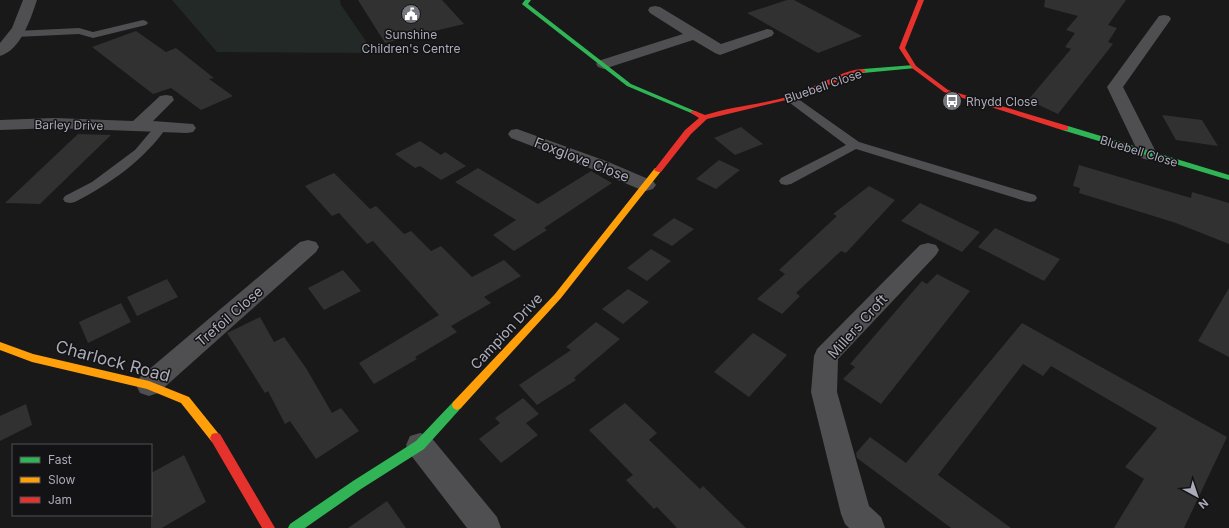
<svg xmlns="http://www.w3.org/2000/svg" width="1229" height="528" font-family="Inter,sans-serif">
  <rect width="100%" height="100%" fill="#191919"/>
  <path fill="#232926" d="M172 0H340L341 5 374 53 217 52Z"/>
  <path fill="#313131" d="M358 0H442L464 24 385 43Z
    M787 0H794L862 36 818 53 747 13Z
    M1045 0H1126L1108 25 1117 28 1108 42 1113 44 1058 114 1028 100 1071 49 1065 47 1075 33 1066 30 1078 16 1044 7Z
    M136 31 166 52 176 48 214 78 209 79 233 96 201 110 171 88 153 94 92 47Z
    M1162 115 1202 120 1218 146 1176 140Z
    M741 127 763 144 735 155 714 138Z
    M78 134 111 135 40 204 5 203Z
    M420 141 441 155 445 152 466 166 441 180 420 166 415 168 395 154Z
    M719 160 740 170 716 189 696 179Z
    M1079 165 1191 198 1192 192 1229 203V244L1176 223 1079 193 1080 188 1073 186Z
    M478 168 538 204 591 171 612 183 544 228 547 230 514 251 493 235 516 220 455 182Z
    M334 173 370 209 376 206 404 234 411 231 431 251 441 246 472 277 504 260 521 276 484 297 491 303 451 326 457 332 415 357 417 359 374 384 359 363 439 315 373 241 367 244 339 213 332 216 305 186Z
    M869 186 895 200 846 253 841 251 796 293 800 296 782 314 757 299 785 274 779 270 837 216 833 214Z
    M920 203 980 232 962 252 901 221Z
    M674 218 694 229 672 246 652 235Z
    M995 228 1060 259 1044 281 978 247Z
    M651 249 671 261 647 281 627 268Z
    M343 270 361 291 324 310 308 288Z
    M937 274 970 291 881 404 843 379 855 367 850 364 922 281 927 284Z
    M167 279 178 297 137 316 127 297Z
    M1229 288V357L1198 341Z
    M628 289 649 302 623 324 602 309Z
    M121 303 131 322 88 343 79 322Z
    M260 317 274 342 284 337 306 368 332 413 341 408 359 431 316 459 290 421 285 424 268 391 265 393 227 333Z
    M596 322 620 339 574 378 576 380 537 405 519 385 571 350 566 347Z
    M1022 323 1227 437 1184 528H1114L1144 479 1125 467 1157 428 1051 366 1043 376 1023 364 938 475 1011 528H951L857 458 856 453 870 437 906 463Z
    M753 333 787 355 749 397 714 372Z
    M523 398 539 414 526 423 538 435 501 463 479 439 500 423 495 418Z
    M625 403 657 433 649 440 700 489 703 486 746 528H677L657 507 654 509 626 480 633 475 589 430Z
    M26 404 32 425 0 441V416Z
    M184 455 206 502 162 528H151V473Z
    M387 501 406 528H348Z"/>
  <g fill="none" stroke-linecap="round" stroke-linejoin="round">
    <path fill="#4f4f52" fill-rule="evenodd" d="M143 20 146 21 148 23 146 25 93 38 79 34 16 37 11 34 16 31 79 28 93 32Z
      M790 95 794 96 859 142 1035 195 1037 198 1035 201 1030 202 1025 201 856 149 791 184 786 185 781 184 779 181 781 178 846 145 786 100 784 98 786 96Z
      M161 123 165 124 167 127C144 160 110 184 75 202L70 203 65 202 63 199 65 196 92 182 135 150 157 124Z"/>
    <path fill="#4f4f52" fill-rule="evenodd" d="M23 0H37C31 18 21 50 0 56V43L12 28Z
      M655 6 660 7 721 44 767 29 772 30 774 33 772 36 720 55 715 53 693 40 610 67 604 69 598 67 596 64 598 61 683 34 650 13 648 10 650 7Z
      M1164 15 1169 16 1171 19 1123 87 1157 154 1155 158 1148 160 1141 158 1139 154 1107 87 1159 16Z
      M166 95 172 96 174 100 153 121 193 124 196 128 193 132 187 133 54 128 0 130V120L54 118 133 121 160 96Z
      M517 129 606 161 653 181 656 185 653 189 646 191 639 189 592 169 511 138 508 134 511 130Z
      M308 240 316 242 319 247 316 252 158 393 149 396 140 393 136 385 140 377 300 242Z
      M928 243 936 245 939 250 936 255 838 359 837 392 869 506 881 517 885 528H849L845 524 841 514 811 392 814 356 817 349 920 245Z
      M420 433 430 436 497 517 501 528H467L410 454 406 445 410 436Z"/>
    <path fill="#30b455" fill-rule="evenodd" d="M525 0H531L528 4 631 84 697 112 693 114 691 113 627 86 523 5 522 4Z
      M914 65 917 67 916 68 863 73 860 71 863 69Z
      M1062 126H1068L1229 175V180L1062 130Z
      M457 400 461 402 462 405 461 408 424 449 361 489 305 528H288L290 524 353 481 416 441 453 402Z"/>
    <path fill="#ff9f0a" fill-rule="evenodd" d="M655 168H658L662 170 561 298 461 408 457 410 453 408 452 405 453 402 555 294Z
      M0 342 33 354 149 381 189 397 222 438 220 442 216 443 212 442 181 403 147 389 32 362 0 350Z"/>
    <path fill="#e5322d" fill-rule="evenodd" d="M918 0H924L905 48 916 66 948 90 1068 126V130H1062L944 92 912 68 899 48Z
      M863 69 866 71 865 72 858 73 799 97 707 119 691 134 661 172H658L654 170 685 130 699 118 691 113V111H695L705 115C734 106 765 104 794 95 813 88 845 69 863 69Z
      M216 433 220 434 275 528H262L212 442 210 438 212 434Z"/>
  </g>
  <defs>
    <g id="civic-disc" transform="scale(1)"><circle r="9.5" fill="#787980" stroke="#131315"/><path d="M-.6-6.5H3V-4.5H.6V-3L4-1V1h2V6H-6V1h2V-1L-.6-3ZM-1.2 2.5V6h2.4V2.5Z" fill="#fff"/></g>
    <g id="bus-disc" transform="scale(1)"><circle r="9.5" fill="#787980" stroke="#131315"/><path d="M-5-6H5V4H4V6H2V4H-2V6H-4V4H-5ZM-3.5-4V0h7V-4ZM-3.5 1.2v1.5H-2V1.2ZM2 1.2v1.5H3.5V1.2Z" fill="#fff"/></g>
  </defs>
  <g fill-rule="evenodd">
    <use href="#civic-disc" x="411" y="14"/>
    <use href="#bus-disc" x="952" y="101"/>
  </g>
  <g text-anchor="middle" dominant-baseline="central" stroke-width="3" stroke-linejoin="round" paint-order="stroke">
    <g font-size="12" fill="#abacb8" stroke="#131315">
      <text x="411" y="34">Sunshine<tspan x="411" dy="14">Children's Centre</tspan></text>
      <text x="966" y="101" text-anchor="start">Rhydd Close</text>
    </g>
    <g font-size="12" fill="#abacb8" stroke="#131315">
      <text transform="translate(823 86) rotate(-19)">Bluebell Close</text>
      <text transform="translate(69 125) rotate(1)">Barley Drive</text>
      <text transform="translate(1139 151) rotate(17)">Bluebell Close</text>
    </g>
    <g font-size="14" fill="#abacb8" stroke="#131315">
      <text transform="translate(582 159) rotate(21)">Foxglove Close</text>
      <text transform="translate(229 316) rotate(-41)">Trefoil Close</text>
      <text transform="translate(857 326) rotate(-48)">Millers Croft</text>
      <text transform="translate(506 331) rotate(-47)">Campion Drive</text>
    </g>
    <g font-size="17" fill="#abacb8" stroke="#131315">
      <text transform="translate(113 361) rotate(15)">Charlock Road</text>
    </g>
  </g>
  <rect x="12" y="444" width="140" height="72" fill="#131315" stroke="#505056"/>
  <rect x="20" y="457" width="20" height="6" fill="#30b455" stroke="#505056"/>
  <text x="48" y="464" font-size="12" fill="#abacb8">Fast</text>
  <rect x="20" y="477" width="20" height="6" fill="#ff9f0a" stroke="#505056"/>
  <text x="48" y="484" font-size="12" fill="#abacb8">Slow</text>
  <rect x="20" y="497" width="20" height="6" fill="#e5322d" stroke="#505056"/>
  <text x="48" y="504" font-size="12" fill="#abacb8">Jam</text>
  <g transform="translate(1197 496) rotate(140)" stroke="#131315" stroke-width="3" paint-order="stroke">
  <path d="M0-3L7 15L0 10L-7 15Z" fill="#abacb8"/>
  <text y="-6" font-size="11" font-weight="bold" text-anchor="middle" fill="#abacb8">N</text>
  </g>
</svg>
